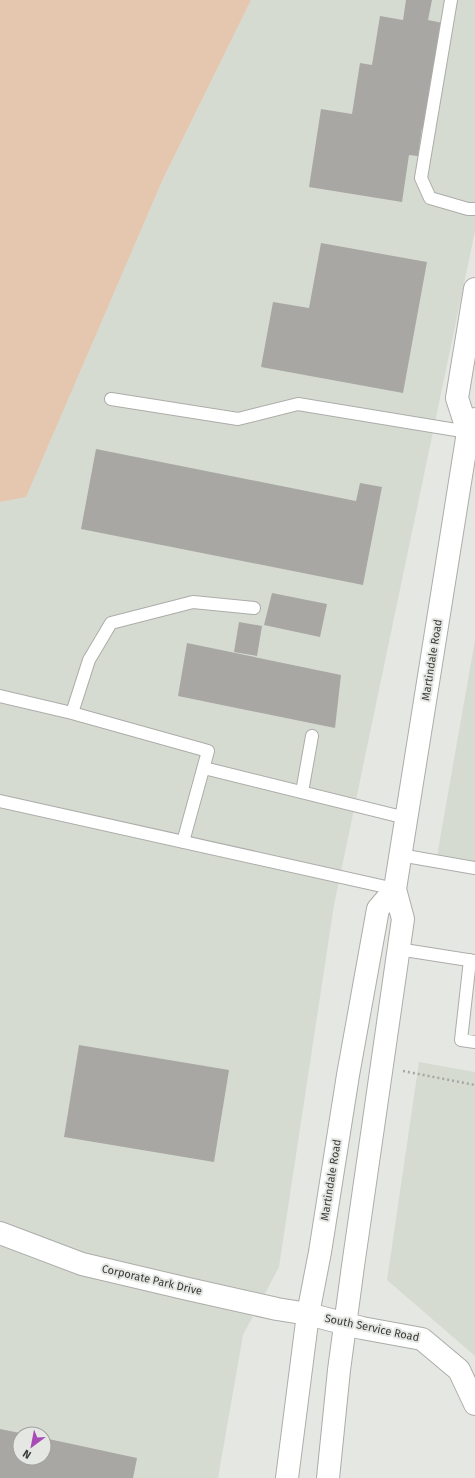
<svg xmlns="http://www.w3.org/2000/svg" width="475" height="1478" font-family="'Fira Sans',sans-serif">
  <rect width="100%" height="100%" fill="#e5e7e3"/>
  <path fill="#d6dbd1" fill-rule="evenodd" d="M251 0H475V231L334 905 279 1267 243 1335 218 1478H0V502L26 496 163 179ZM20 1434H44V1458H20Z
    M475 640V863L437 856Z
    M419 1062 475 1072V1356L387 1280Z"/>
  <path fill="#e5c6ae" d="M0 0H251L163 179 26 497 0 502Z"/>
  <path fill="#a8a7a3" d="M406 0H432L428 20 443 23 427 130 422 128 418 156 409 155 402 202 309 187 321 109 352 114 360 63 372 65 380 16 403 20Z
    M321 243 427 262 403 393 261 367 273 302 309 308Z
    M96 449 356 501 360 483 382 487 363 585 81 529Z
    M272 593 327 604 320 637 264 625Z
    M239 622 262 626 257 656 234 652Z
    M187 643 341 675 335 728 178 696Z
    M79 1045 229 1070 214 1162 64 1137Z
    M0 1429 20 1433V1458H44V1438L137 1458 133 1478H0Z"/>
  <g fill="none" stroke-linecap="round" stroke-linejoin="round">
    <g stroke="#acadaa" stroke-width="14">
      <path id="service" d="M451 0 421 178 430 198 468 209H475
        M111 399 238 419 298 404 468 432
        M0 696 72 713 208 751 183 842
        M72 713 89 660 111 623 193 602 254 608
        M204 768 406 818
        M302 792 312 736
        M0 801 395 889
        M400 855 475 868
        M398 949 475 961
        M470 960 461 1040 475 1042"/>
    </g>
    <g stroke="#acadaa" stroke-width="24">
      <path id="minor" d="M0 1233 82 1264 188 1289 277 1309 308 1314"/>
    </g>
    <g stroke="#acadaa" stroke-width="24">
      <path id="secondary" d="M468 432 457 398 475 289
        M308 1314 362 1328 422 1339 459 1370 475 1404
        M287 1478 308 1314 320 1252 348 1075 378 909 395 889
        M328 1478 339 1370 353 1266 403 919 395 889 468 432 475 419"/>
    </g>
    <path stroke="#a5a7a4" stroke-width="2.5" stroke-dasharray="2 3" stroke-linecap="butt" d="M403 1071 475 1085"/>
    <use href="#service" stroke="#fff" stroke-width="12"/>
    <use href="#minor" stroke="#fff" stroke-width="22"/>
    <use href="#secondary" stroke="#fff" stroke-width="22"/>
  </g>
  <g text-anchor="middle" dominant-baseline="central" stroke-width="4" stroke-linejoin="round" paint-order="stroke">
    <g font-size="11" fill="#3a3b39" stroke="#e5e7e3">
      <text transform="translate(432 660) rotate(-81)">Martindale Road</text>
      <text transform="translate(331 1180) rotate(-81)">Martindale Road</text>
      <text transform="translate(152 1280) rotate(13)">Corporate Park Drive</text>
      <text transform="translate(372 1328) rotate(12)">South Service Road</text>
    </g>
  </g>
  <g transform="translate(32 1446) rotate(212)"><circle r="19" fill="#e5e7e3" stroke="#a1a29f"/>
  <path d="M0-3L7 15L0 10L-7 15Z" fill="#a74bb6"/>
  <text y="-6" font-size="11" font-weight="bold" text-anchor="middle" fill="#3a3b39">N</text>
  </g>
</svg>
